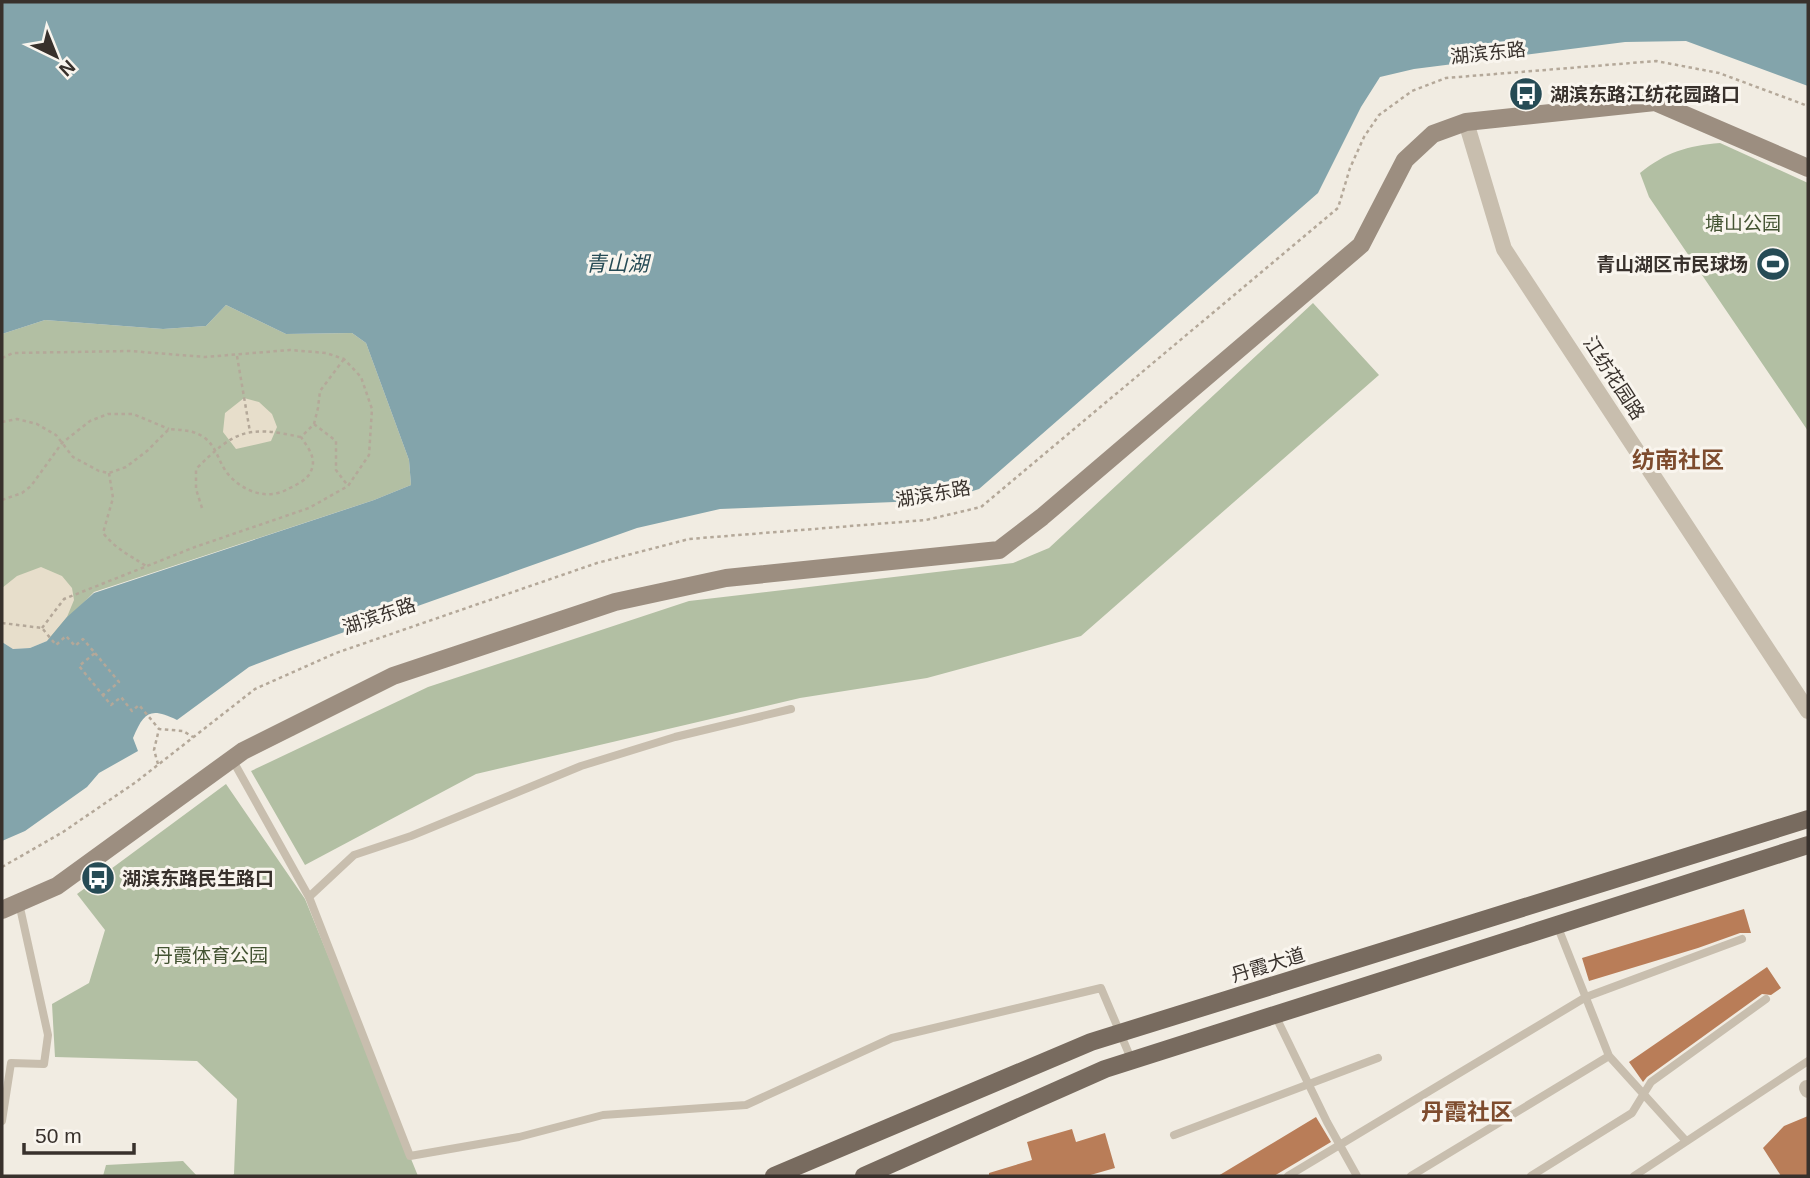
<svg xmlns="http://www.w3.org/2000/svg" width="1810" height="1178" font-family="Arial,'Noto Sans SC',sans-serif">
  <rect width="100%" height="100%" fill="#f1ece2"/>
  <path fill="#b2bfa3" d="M1720 143 1808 183V431L1649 197 1640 173C1666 152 1687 146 1720 143Z
    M1313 303 1379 375 1081 636 927 678 800 698 476 774 305 865 251 771 428 687 689 601 1013 563 1049 548Z
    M226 305 286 334 352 333 366 343 409 460 411 485 374 500 94 592 47 641 2 642V334L45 320 163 329 206 326Z
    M226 784 305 899 418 1176H232L234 1174 237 1099 197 1061 55 1057 52 1004 89 983 105 930 77 894Z
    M183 1161 197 1176H103L106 1165Z"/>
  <path fill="#e7decb" d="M244 398 259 402 272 414 277 427 271 441 236 449 223 432 225 413Z
    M41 567 62 576 72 588 74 600 67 617 47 641 30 648 13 649 2 642V588L17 576Z"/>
  <path fill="#83a4ab" d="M2 2H1808V86L1686 41 1625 42 1414 69 1380 77 1361 107 1318 193 979 489 945 500 720 509 637 528 291 651 249 667 177 720C150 707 144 712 133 738L138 751 99 773 87 787 25 831 2 841V642L13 649 30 648 47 641 67 617 94 593 374 500 411 485 409 460 366 343 352 333 286 334 226 305 206 326 163 329 45 320 2 334Z"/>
  <path fill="#b97d58" d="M1744 909 1751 933H1740L1698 948 1589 981 1582 958Z
    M1767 967 1781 988 1771 995 1762 994 1647 1077 1643 1082 1629 1062Z
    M1808 1116V1176H1781L1763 1148 1784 1126Z
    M1316 1117 1331 1142 1274 1176H1218Z
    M1072 1129 1076 1142 1105 1133 1115 1168 1087 1176H989V1173L1032 1160 1027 1142Z"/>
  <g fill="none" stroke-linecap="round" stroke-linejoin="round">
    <path stroke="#b4a899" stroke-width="2.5" stroke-dasharray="3.5 3.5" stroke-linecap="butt" d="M237 356 250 432
      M2 358 13 353 130 351 205 357 290 350 326 353 344 359 361 377 372 409 369 455 348 486 309 508 195 547 64 599 42 628
      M2 422 17 419 37 424 56 435 73 457 99 471 109 473 126 467 147 451 169 429C182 430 194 430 205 438 216 447 218 459 225 470 238 489 264 501 286 490 294 486 308 480 311 471 317 458 308 448 301 437L314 424 318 408 320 391 344 359
      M314 424 336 441V470L348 486
      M109 473 113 498 103 533C117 550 128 554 146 566
      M2 500 22 493 31 486 62 443 90 421 108 414H133L169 429
      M202 508 196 489V469C234 431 247 425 300 437
      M2 623 42 628 56 645 66 636 75 646 83 639 95 653 79 666 111 705 121 697 132 711 139 705 159 729
      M95 653 119 682 103 695
      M158 764 154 750 159 729 183 731 193 737
      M2 867 63 832 136 782 255 689 336 653 597 563 689 539 926 520 981 507 1338 208 1350 168 1364 137 1379 115 1412 91 1446 78 1656 61 1719 73 1808 106"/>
    <path stroke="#c8beae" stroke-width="8" d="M232 759 309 897 410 1156 519 1137 603 1115 746 1105 892 1038 1101 988 1132 1061
      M309 897 354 855 411 836 581 766 675 737 791 709
      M1557 925 1609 1056 1686 1141
      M1275 1015 1327 1122 1357 1176
      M2 1121 11 1063 44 1064 48 1035 19 903
      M1174 1135 1378 1058
      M1288 1176 1586 997 1742 939
      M1411 1176 1609 1056
      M1531 1176 1632 1113 1651 1082 1766 999
      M1634 1176 1808 1061"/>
    <path stroke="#c8beae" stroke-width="16" d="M1466 122 1504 249 1808 711
      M1807 1088 1808 1090"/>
    <path stroke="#9c8e80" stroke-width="18" d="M2 910 57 886 243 751 393 676 615 602 726 578 999 550 1042 517 1361 245 1405 160 1433 134 1466 122 1655 102 1808 168"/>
    <path stroke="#786b5f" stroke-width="18" d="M774 1176 1091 1042 1808 819
      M864 1176 1105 1069 1808 845"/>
  </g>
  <defs>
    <g id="bus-disc" transform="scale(1.75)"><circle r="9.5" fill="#264b55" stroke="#f9f5ee"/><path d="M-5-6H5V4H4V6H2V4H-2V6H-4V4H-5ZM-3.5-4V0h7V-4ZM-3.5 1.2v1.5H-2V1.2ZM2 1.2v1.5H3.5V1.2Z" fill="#fff"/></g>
    <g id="stadium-disc" transform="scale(1.75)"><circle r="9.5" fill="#264b55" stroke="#f9f5ee"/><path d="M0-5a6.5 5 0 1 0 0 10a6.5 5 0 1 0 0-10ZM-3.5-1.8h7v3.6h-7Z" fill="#fff"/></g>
  </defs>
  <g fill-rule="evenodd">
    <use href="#bus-disc" x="1526" y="94"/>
    <use href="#stadium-disc" x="1773" y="264"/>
    <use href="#bus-disc" x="98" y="878"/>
  </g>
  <g text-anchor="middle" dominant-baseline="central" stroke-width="6" stroke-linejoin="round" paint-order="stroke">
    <g font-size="19" fill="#38312c" stroke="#f9f5ee">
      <text transform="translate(1488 53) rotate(-6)">湖滨东路</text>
      <text transform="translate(1614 378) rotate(57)">江纺花园路</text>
      <text transform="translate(933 494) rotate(-10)">湖滨东路</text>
      <text transform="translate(379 616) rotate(-19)">湖滨东路</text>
      <text transform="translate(1268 965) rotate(-17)">丹霞大道</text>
    </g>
    <g font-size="19" font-weight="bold" fill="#38312c" stroke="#f9f5ee" text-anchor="start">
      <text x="1550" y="94">湖滨东路江纺花园路口</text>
      <text x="1748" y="264" text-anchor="end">青山湖区市民球场</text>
      <text x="122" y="878">湖滨东路民生路口</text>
    </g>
    <g font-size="19" fill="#435332" stroke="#f9f5ee">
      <text x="1743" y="223">塘山公园</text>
      <text x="211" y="955">丹霞体育公园</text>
    </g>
    <g font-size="21" font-style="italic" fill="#264b55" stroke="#f9f5ee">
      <text x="617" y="263">青山湖</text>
    </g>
    <g font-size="23" font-weight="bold" fill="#7e4c2e" stroke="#f9f5ee">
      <text x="1678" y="460">纺南社区</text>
      <text x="1467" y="1112">丹霞社区</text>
    </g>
  </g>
  <rect width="1810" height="1178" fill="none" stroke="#38312c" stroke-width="7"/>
  <g transform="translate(56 56) rotate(137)" stroke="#f9f5ee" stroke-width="5" paint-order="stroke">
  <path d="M0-5L12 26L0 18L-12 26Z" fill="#38312c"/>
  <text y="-10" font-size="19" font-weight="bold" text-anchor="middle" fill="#38312c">N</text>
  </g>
  <path d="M24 1143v10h110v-10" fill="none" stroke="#38312c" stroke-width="3.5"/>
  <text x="35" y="1143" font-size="21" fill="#38312c" stroke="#f9f5ee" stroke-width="5" paint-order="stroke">50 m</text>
</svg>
